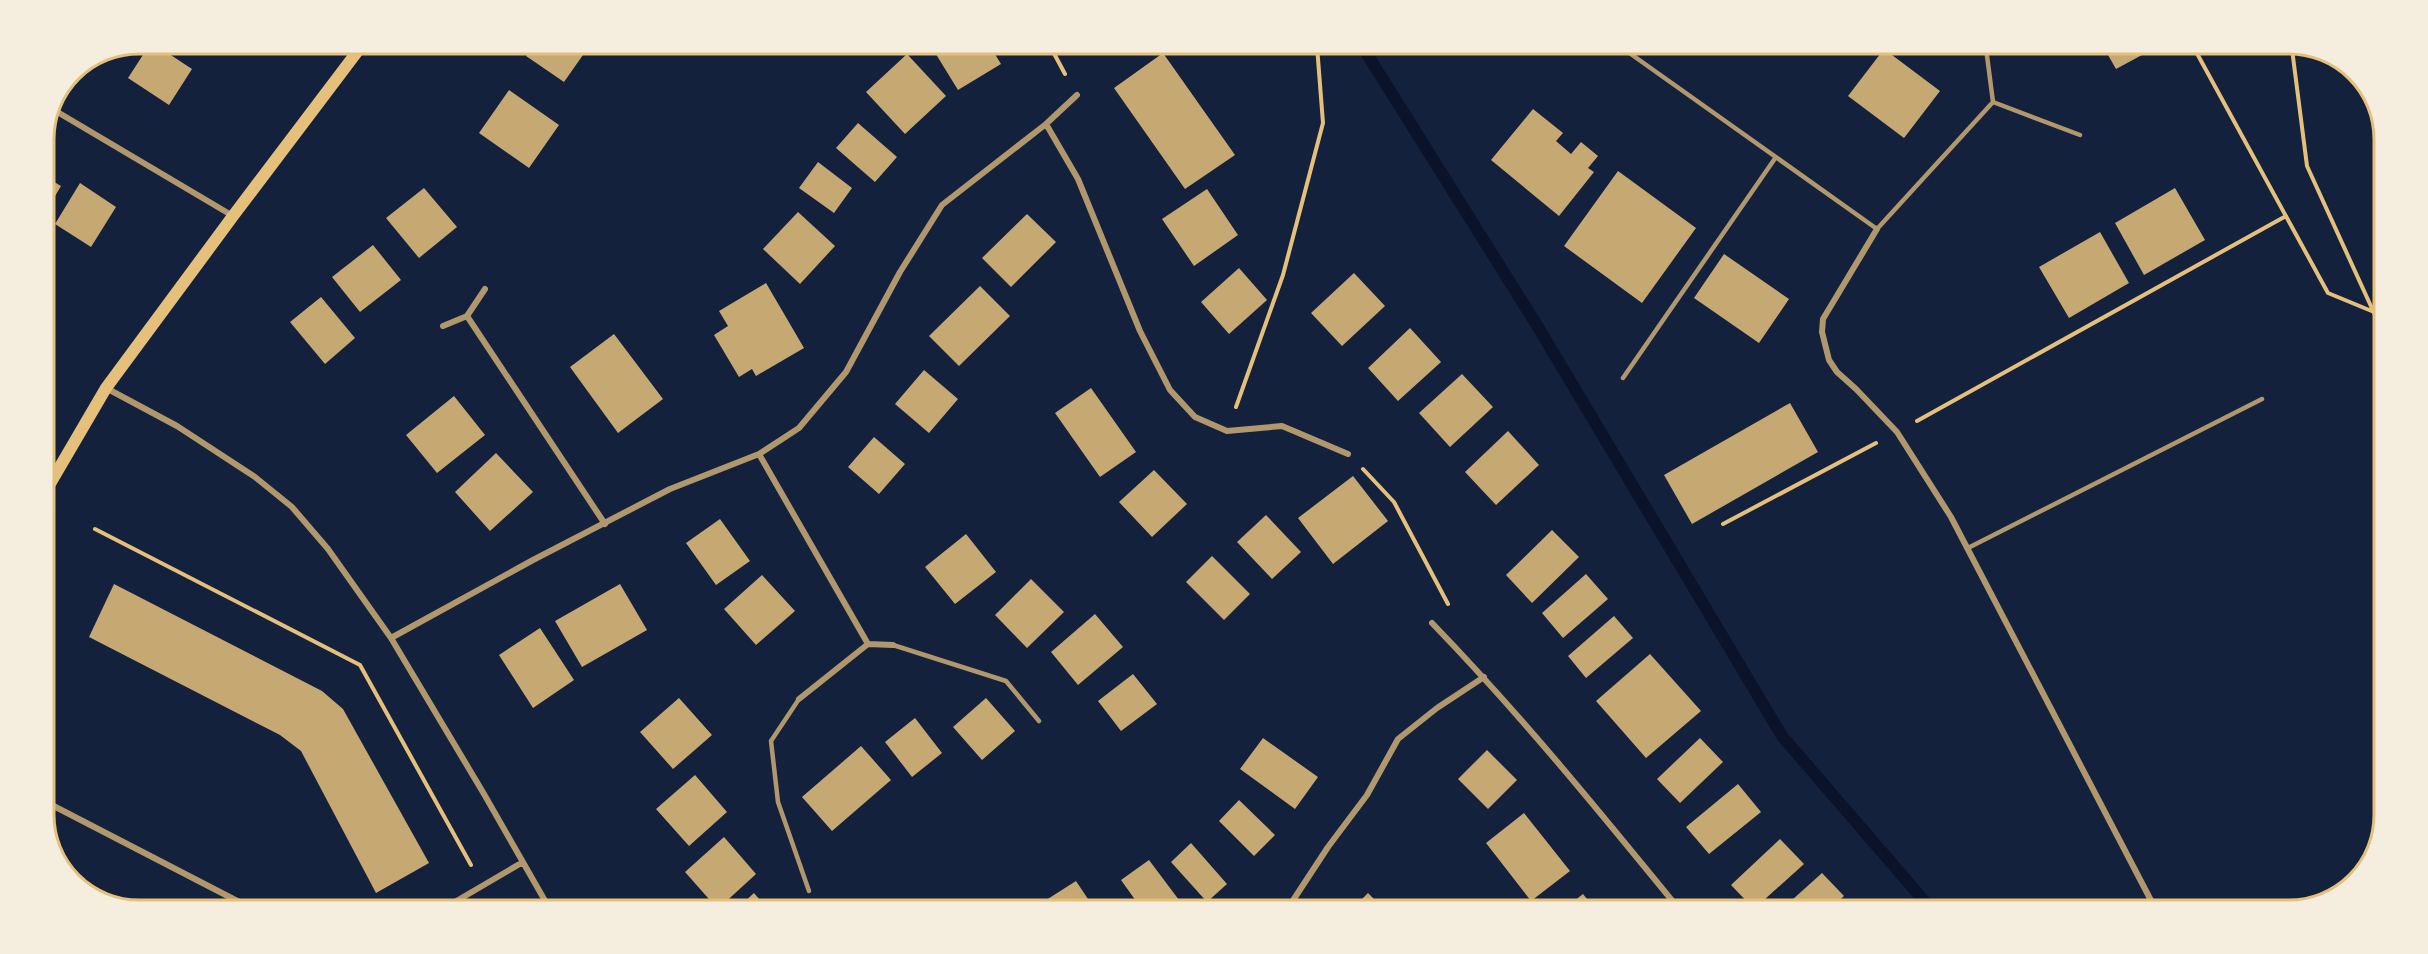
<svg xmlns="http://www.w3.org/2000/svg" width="2428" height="954" font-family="'Sofia Sans Condensed',sans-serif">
  <rect width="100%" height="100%" fill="#14213d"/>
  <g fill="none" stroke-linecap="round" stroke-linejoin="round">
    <path stroke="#0b132b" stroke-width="12" d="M1362 46 1538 327 1782 736 1932 910"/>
  </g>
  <path fill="#c6a872" d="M150 44H154L192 69 169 105 128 78Z
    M534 44H557L590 45 564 82 526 56Z
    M944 45 990 46 1001 64 958 90 934 51Z
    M2104 48H2155L2116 69Z
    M1884 49 1940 91 1904 138 1848 96Z
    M1163 53 1235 155 1185 189 1114 88Z
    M907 54 946 96 905 134 866 92Z
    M509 90 559 125 529 168 479 133Z
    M1533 109 1563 133 1556 141 1571 154 1581 142 1598 156 1588 168 1594 172 1559 216 1491 160Z
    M858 123 897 157 875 182 836 148Z
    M818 162 852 188 834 213 799 188Z
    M1618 171 1696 228 1642 303 1564 246Z
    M44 176 61 186 44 215Z
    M80 183 116 207 91 247 55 224Z
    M424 188 457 227 419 258 386 218Z
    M2175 188 2205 240 2144 275 2115 223Z
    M1207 189 1238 235 1194 266 1162 219Z
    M798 212 835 246 800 284 763 249Z
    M1027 214 1056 242 1011 287 982 258Z
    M2100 232 2129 283 2069 318 2039 267Z
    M373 245 401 280 360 312 332 277Z
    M1724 254 1789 299 1759 343 1694 298Z
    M1239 268 1267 300 1229 334 1201 302Z
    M1354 273 1385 306 1342 346 1311 313Z
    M766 283 804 348 756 376 752 369 739 377 714 335 728 326 719 311Z
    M980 286 1010 316 959 366 929 336Z
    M321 297 355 338 325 364 290 322Z
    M1410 328 1441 362 1398 401 1368 368Z
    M614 334 663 399 618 433 570 367Z
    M924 370 958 399 929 433 895 404Z
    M1462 374 1493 407 1450 447 1419 413Z
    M1091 388 1136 452 1100 477 1055 413Z
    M454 396 485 435 437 473 406 435Z
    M1790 403 1818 452 1692 524 1664 475Z
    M1508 431 1539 465 1496 505 1465 472Z
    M874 437 905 464 879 494 848 467Z
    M496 453 533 492 490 531 455 492Z
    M1154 470 1187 504 1152 537 1119 502Z
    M1353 476 1388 521 1333 564 1298 518Z
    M1266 515 1301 552 1272 579 1237 542Z
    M720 519 750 561 716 585 686 543Z
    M1552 530 1579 557 1532 603 1506 575Z
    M966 534 996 572 955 604 925 567Z
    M1212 556 1250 594 1224 620 1186 582Z
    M1586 574 1608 599 1563 638 1542 613Z
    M762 575 795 611 756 645 724 609Z
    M1031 579 1064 612 1027 648 995 615Z
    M114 584 322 691 343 709 429 863 376 893 301 751 280 735 89 637Z
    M620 584 647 630 582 667 555 621Z
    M1095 614 1123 647 1078 685 1051 652Z
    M1614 616 1633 638 1586 678 1568 656Z
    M540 628 574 680 533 708 499 655Z
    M1650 654 1701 711 1646 758 1596 701Z
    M1133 674 1157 704 1121 731 1098 701Z
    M679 698 712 735 673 769 640 732Z
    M986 698 1015 731 982 760 953 727Z
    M915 718 942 753 912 777 885 742Z
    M1263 738 1318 777 1295 809 1240 769Z
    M1700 738 1723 762 1680 803 1657 779Z
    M861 746 891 780 832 831 802 797Z
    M1487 750 1517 780 1488 809 1458 779Z
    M695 775 727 812 689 846 656 809Z
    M1738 784 1761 812 1709 854 1686 827Z
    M1239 800 1275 835 1254 856 1219 821Z
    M1524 813 1570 871 1531 901 1486 843Z
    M724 837 756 874 720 907H716L685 872Z
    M1780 839 1804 864 1754 909 1731 885Z
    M1191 843 1227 884 1207 902 1171 862Z
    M1149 860 1185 908H1141L1121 880Z
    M1822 873 1844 896 1830 909H1782Z
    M1076 881 1094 908H1047L1043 902Z
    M754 893 766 907H739Z
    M1368 893 1383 908H1353Z
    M1583 894 1595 909H1564Z"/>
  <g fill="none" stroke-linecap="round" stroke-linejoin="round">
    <path stroke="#e5c07b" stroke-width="4" d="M1050 46 1065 74
      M2194 48 2328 293 2374 312
      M2292 49 2307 166 2380 326 2383 339
      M1236 407 1283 275 1323 123 1317 46
      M1917 421 2286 216
      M1363 469 1394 502 1448 604
      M1723 524 1876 443
      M95 529 360 665 471 865"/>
    <path stroke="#b1986c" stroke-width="4.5" d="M1621 47 1877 229 1993 102 2080 135
      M1986 48 1993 102
      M1623 378 1776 157
      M1968 548 2262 399
      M893 645 1006 681 1039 721
      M799 699 771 741 778 802 809 891"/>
    <path stroke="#b1986c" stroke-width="6" d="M54 110 233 216
      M1046 124 1078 179 1140 331 1170 390 1195 417 1227 431 1282 426 1348 454
      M1877 229 1823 319 1822 332 1829 360 1837 372 1856 389 1897 432 1951 517 2156 910
      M467 316 605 524
      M443 326 467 316 485 289
      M106 388 177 426 255 477 292 507 328 549 391 638 484 794 548 906
      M759 454 868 644
      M1432 623C1520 714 1599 811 1679 909
      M391 638 533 560 670 489 759 454 799 428 846 372 900 272 942 205 1046 124 1077 95
      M799 699 868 644 893 645
      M44 801 247 906
      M448 906 523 862
      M1288 908 1328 847 1367 795 1398 739 1437 708 1484 677"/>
    <path stroke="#e5c07b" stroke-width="12" d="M44 494 106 388 233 216 363 44"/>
  </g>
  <path d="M0 0H2428V954H0ZM139 54H2289A85 85 0 0 1 2374 139V815A85 85 0 0 1 2289 900H139A85 85 0 0 1 54 815V139A85 85 0 0 1 139 54Z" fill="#f5edde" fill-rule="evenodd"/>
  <path fill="none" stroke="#e5c07b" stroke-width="3" d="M139 54H2289A85 85 0 0 1 2374 139V815A85 85 0 0 1 2289 900H139A85 85 0 0 1 54 815V139A85 85 0 0 1 139 54Z"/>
</svg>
